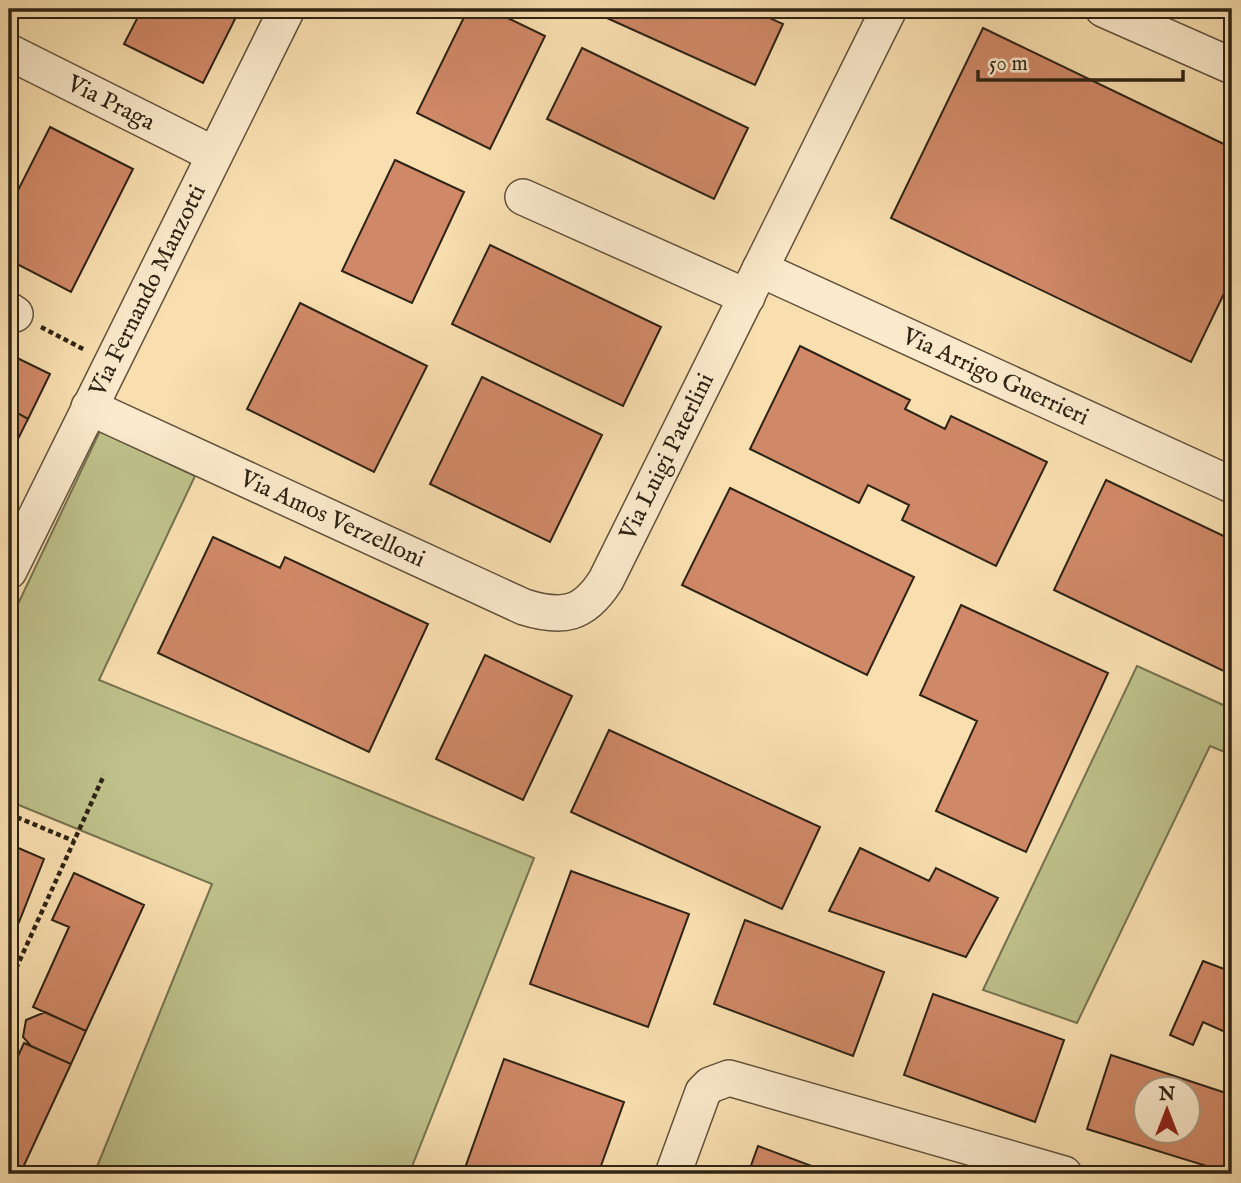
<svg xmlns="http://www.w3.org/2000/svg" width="1241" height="1183" font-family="'IM FELL English',serif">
  <rect width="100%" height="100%" fill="#f9dfb0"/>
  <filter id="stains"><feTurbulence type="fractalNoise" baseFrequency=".00286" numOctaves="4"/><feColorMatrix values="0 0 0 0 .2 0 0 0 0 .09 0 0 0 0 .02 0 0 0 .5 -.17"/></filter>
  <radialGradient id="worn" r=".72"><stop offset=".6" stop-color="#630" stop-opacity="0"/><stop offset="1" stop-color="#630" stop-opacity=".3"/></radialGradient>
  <path fill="#bec18b" stroke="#767250" stroke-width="2" d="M100 431 195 476 99 680 534 858 409 1174H94L212 884 9 801V623Z
    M1137 666 1232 709V755L1210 746 1077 1023 983 990Z"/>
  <path fill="#d08968" stroke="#2e2314" stroke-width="2" fill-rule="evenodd" d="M142 9H240L203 83 124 44Z
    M468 9H489L545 36 490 149 417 113Z
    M587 9H749L783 24 755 85Z
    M983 28 1232 148V277L1191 362 891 218Z
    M582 48 748 128 714 199 547 119Z
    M50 127 133 169 71 292 9 260V208Z
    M395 160 464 192 412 303 342 271Z
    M490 245 661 327 623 406 452 324Z
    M300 303 427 366 374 472 247 409Z
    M800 346 910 400 905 409 945 429 951 416 1047 462 996 566 902 520 909 505 868 485 859 503 750 449Z
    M9 354 50 374 28 419 9 408Z
    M482 377 602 435 550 542 430 484Z
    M9 408 28 419 9 457Z
    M1106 480 1232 540V675L1054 590Z
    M730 488 914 577 867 675 682 585Z
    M213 537 280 568 285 557 428 624 369 752 158 653Z
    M961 605 1108 673 1026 852 936 811 977 721 920 695Z
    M485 655 572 696 523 800 436 759Z
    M609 730 820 827 782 909 571 812Z
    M9 844 44 859 19 922 9 917Z
    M860 848 929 881 936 868 998 898 966 957 829 911Z
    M571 871 689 914 648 1027 530 984Z
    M74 873 144 905 86 1031 33 1007 69 927 52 920Z
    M745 920 884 972 853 1056 714 1004Z
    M1203 961 1232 972V1035L1203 1022 1193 1045 1170 1035Z
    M933 994 1064 1040 1035 1122 904 1075Z
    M45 1012 86 1031 71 1064 31 1046 23 1037 26 1020Z
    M24 1043 71 1064 20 1174H9V1075Z
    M1111 1055 1232 1095V1174L1087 1129ZM1146 1088H1188V1130H1146Z
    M504 1059 624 1102 598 1174H482L465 1168Z
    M758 1146 833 1174H748Z"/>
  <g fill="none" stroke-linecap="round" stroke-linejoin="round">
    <g stroke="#61523b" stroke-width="38">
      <g id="minor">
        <path d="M1103 9 1232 66"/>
        <path id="s1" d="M9 52 213 154"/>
        <path d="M523 197 747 297"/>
        <path id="s2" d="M760 269 1232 485"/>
        <path d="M9 310 15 314"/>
        <path id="s3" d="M89 407 524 607C563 619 584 615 606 580L889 9"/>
        <path id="s4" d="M9 571 287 9"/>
        <path d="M673 1174 703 1092 710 1085 729 1078 1064 1174"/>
      </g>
    </g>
    <path stroke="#2e2314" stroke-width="4.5" stroke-dasharray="5 3.5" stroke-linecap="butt" d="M41 327 85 350
      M9 814 74 841
      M9 984 104 775"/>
    <use href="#minor" stroke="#fbeacc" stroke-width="35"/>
  </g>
  <g text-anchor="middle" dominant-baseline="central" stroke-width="5" stroke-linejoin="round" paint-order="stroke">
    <g font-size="24" fill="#2e2314" stroke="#fbeacc">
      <text stroke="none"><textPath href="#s1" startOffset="114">Via Praga</textPath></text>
      <text stroke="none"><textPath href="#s4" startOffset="313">Via Fernando Manzotti</textPath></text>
      <text stroke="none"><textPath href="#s2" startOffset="259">Via Arrigo Guerrieri</textPath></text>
      <text stroke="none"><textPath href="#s3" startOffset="712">Via Luigi Paterlini</textPath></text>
      <text stroke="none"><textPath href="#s3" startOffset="268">Via Amos Verzelloni</textPath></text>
    </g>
  </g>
  <rect width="1241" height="1183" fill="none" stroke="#f9dfb0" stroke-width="35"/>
  <rect x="10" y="10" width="1220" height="1162" fill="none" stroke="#2e2314" stroke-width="3.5"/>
  <rect x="18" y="18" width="1206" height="1148" fill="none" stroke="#2e2314" stroke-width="2"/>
  <g transform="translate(1167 1110)"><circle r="33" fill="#fbeacc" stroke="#a99a82" stroke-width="2"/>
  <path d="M0-5L12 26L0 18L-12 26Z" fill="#8f2418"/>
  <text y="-10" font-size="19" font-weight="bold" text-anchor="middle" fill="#2e2314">N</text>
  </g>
  <path d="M978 70v10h205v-10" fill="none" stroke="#2e2314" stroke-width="3.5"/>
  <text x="989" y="70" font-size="21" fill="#2e2314" stroke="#fbeacc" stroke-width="5" paint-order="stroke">50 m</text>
  <rect width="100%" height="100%" filter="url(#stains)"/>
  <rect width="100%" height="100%" fill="url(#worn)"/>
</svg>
